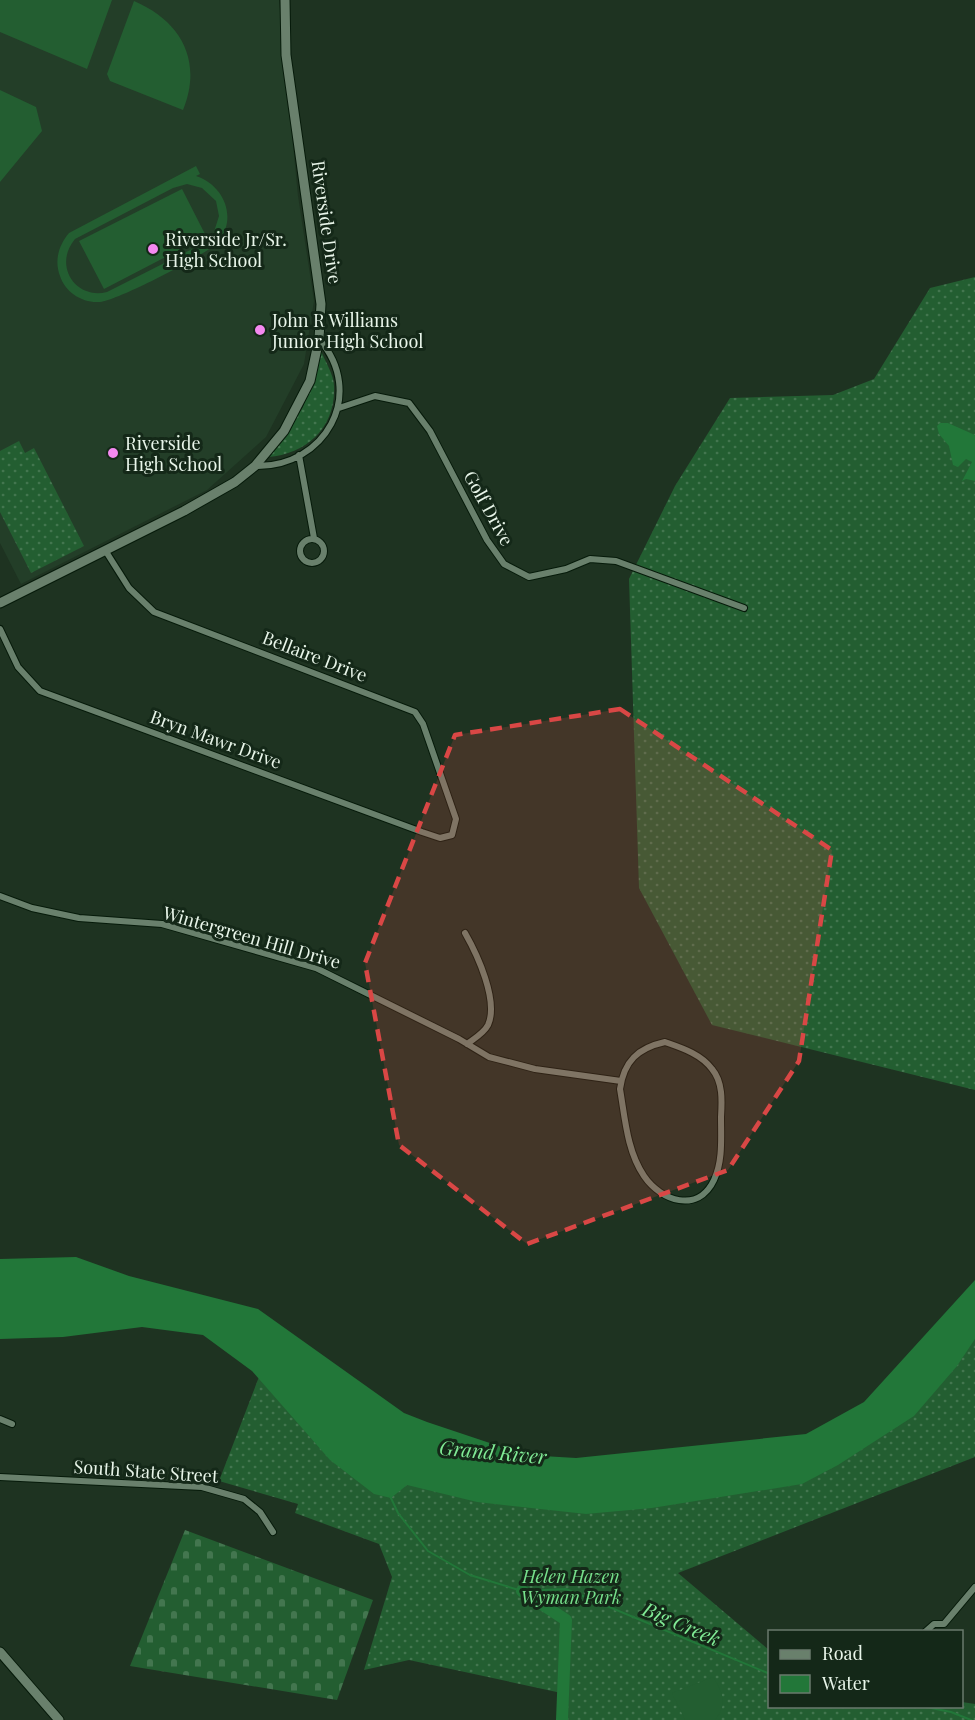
<svg xmlns="http://www.w3.org/2000/svg" width="975" height="1720" font-family="'Playfair Display',serif">
  <defs>
    <pattern id="grass-dots" width="8" height="8" patternUnits="userSpaceOnUse" patternTransform="scale(1.5)"><rect width="8" height="8" fill="#235e31"/><path d="M2 2h.1M6 6h.1" fill="none" stroke="#43764f" stroke-width="1.8" stroke-linecap="round"/></pattern>
    <pattern id="cemetery-stones" width="16" height="16" patternUnits="userSpaceOnUse" patternTransform="scale(1.5)"><rect width="16" height="16" fill="#235e31"/><path d="M2 7V4a2 2 0 0 1 4 0v3zM10 15v-3a2 2 0 0 1 4 0v3z" fill="#43764f"/></pattern>
  </defs>
  <rect width="100%" height="100%" fill="#1e3321"/>
  <path fill="#233e28" d="M0 0H279L298 196 314 301 304 364 266 437 207 490 21 584 0 543Z"/>
  <path fill="url(#grass-dots)" d="M975 277V1090L712 1025 639 888 629 579 675 486 730 398 833 395 874 379 930 288Z
    M321 351C325 361 334 375 334 386 336 427 307 454 268 457L303 407Z
    M19 441 25 453 34 448 84 546 31 573 0 512V451Z
    M975 1309V1457L678 1573 769 1650 770 1706H962V1702L975 1704V1720H566V1694L409 1660 364 1670 392 1577 379 1544 295 1513 298 1504 219 1481 267 1356 479 1461 802 1456Z"/>
  <path fill="url(#cemetery-stones)" d="M185 1530 373 1600 337 1700 130 1666Z"/>
  <path fill="#235e31" fill-rule="evenodd" d="M0 0H112L87 69 0 32Z
    M134 1C181 21 203 61 183 110L110 81 107 74Z
    M0 90 36 107 42 131 0 182Z
    M196 166 200 174 196 176C224 185 238 218 218 242 208 254 115 302 99 302 82 303 65 292 60 276 54 260 59 245 69 233ZM187 184 202 188 216 201 219 216 213 235 202 244 107 292C75 300 53 265 75 239L173 188Z
    M182 189 206 236 104 289 79 241Z
    M713 1677C723 1693 728 1704 715 1720H685L672 1693Z"/>
  <path fill="#227739" d="M940 423H948L975 435V481L966 479 962 481 972 462 966 459 958 467 953 465 949 446 939 434 937 426Z
    M76 1257 129 1276 258 1309 404 1413 427 1422 526 1455 576 1458 806 1434 864 1402 975 1280V1339L957 1366 914 1416 838 1465 802 1484 652 1508 586 1514 477 1502 407 1485 391 1498 374 1494 330 1460 252 1371 203 1335 142 1327 63 1337 0 1339V1259Z"/>
  <g fill="none" stroke-linecap="round" stroke-linejoin="round">
    <path stroke="#227739" stroke-width="2" d="M390 1496 398 1513 428 1551 470 1575 522 1591 566 1589 770 1674
      M921 1706 951 1712 971 1720"/>
    <path stroke="#227739" stroke-width="12" d="M522 1591 566 1620 562 1720"/>
    <g stroke="#061a0a" stroke-width="8">
      <path id="street" d="M339 408 375 396 409 403 430 431 487 540 504 564 529 577 566 569 590 559 616 561 744 608
        M299 455 314 538
        M255 466C325 468 367 394 319 339
        M300 551a12 12 0 1 1 24 0a12 12 0 1 1-24 0Z
        M0 629 18 667 40 691 422 832 440 838 452 835 456 819 423 724 415 712 154 612 129 588 105 550
        M0 896 32 908 79 918 162 924 316 968 459 1039 489 1057 535 1069 621 1081
        M465 933C477 954 499 1001 488 1025 484 1033 475 1038 467 1044
        M665 1042C682 1048 701 1054 712 1069 723 1082 722 1101 721 1117 721 1138 723 1161 714 1180 698 1214 661 1201 644 1176 627 1151 625 1118 620 1089 624 1061 638 1048 665 1042Z
        M0 1419 12 1424
        M0 1477 202 1487 244 1499 260 1512 273 1532
        M925 1632 934 1624H944L975 1587"/>
    </g>
    <g stroke="#061a0a" stroke-width="11">
      <path id="secondary" d="M0 603 184 511 235 482 255 466 284 431 310 381 319 339 321 304 286 55 285 0
        M0 1652 59 1720"/>
    </g>
    <use href="#street" stroke="#69806c" stroke-width="6"/>
    <use href="#secondary" stroke="#69806c" stroke-width="9"/>
  </g>
  <path fill="#d94745" fill-opacity="0.2" stroke="#d94745" stroke-width="4.5" stroke-dasharray="12 8" stroke-linejoin="round" d="M620 709 832 850 799 1061 728 1170 527 1244 399 1145 365 963 455 735Z"/>
  <g fill="#f489f0" stroke="#142818" stroke-width="2">
    <circle cx="153" cy="249" r="6"/>
    <circle cx="260" cy="330" r="6"/>
    <circle cx="113" cy="453" r="6"/>
  </g>
  <g text-anchor="middle" dominant-baseline="central" stroke-width="6" stroke-linejoin="round" paint-order="stroke">
    <g font-size="18" fill="#e8f5e9" stroke="#142818">
      <text transform="translate(327 222) rotate(82)">Riverside Drive</text>
      <text transform="translate(489 508) rotate(61)">Golf Drive</text>
      <text transform="translate(315 656) rotate(21)">Bellaire Drive</text>
      <text transform="translate(216 739) rotate(20)">Bryn Mawr Drive</text>
      <text transform="translate(252 937) rotate(16)">Wintergreen Hill Drive</text>
      <text transform="translate(146 1471) rotate(4)">South State Street</text>
    </g>
    <g font-size="18" fill="#e8f5e9" stroke="#142818" text-anchor="start">
      <text x="165" y="239">Riverside Jr/Sr.<tspan x="165" dy="21">High School</tspan></text>
      <text x="272" y="320">John R Williams<tspan x="272" dy="21">Junior High School</tspan></text>
      <text x="125" y="443">Riverside<tspan x="125" dy="21">High School</tspan></text>
    </g>
    <g font-size="18" font-style="italic" fill="#76e08b" stroke="#142818">
      <text x="571" y="1576">Helen Hazen<tspan x="571" dy="21">Wyman Park</tspan></text>
    </g>
    <g font-size="20" font-style="italic" fill="#80ea95" stroke="#142818">
      <text transform="translate(493 1451) rotate(5)">Grand River</text>
      <text transform="translate(682 1623) rotate(23)">Big Creek</text>
    </g>
  </g>
  <rect x="768" y="1630" width="195" height="78" fill="#142818" stroke="#697a6c" stroke-width="1.5"/>
  <rect x="780" y="1650" width="30" height="9" fill="#69806c" stroke="#697a6c" stroke-width="1.5"/>
  <text x="822" y="1660" font-size="18" fill="#e8f5e9">Road</text>
  <rect x="780" y="1675" width="30" height="18" fill="#227739" stroke="#697a6c" stroke-width="1.5"/>
  <text x="822" y="1690" font-size="18" fill="#e8f5e9">Water</text>
</svg>
